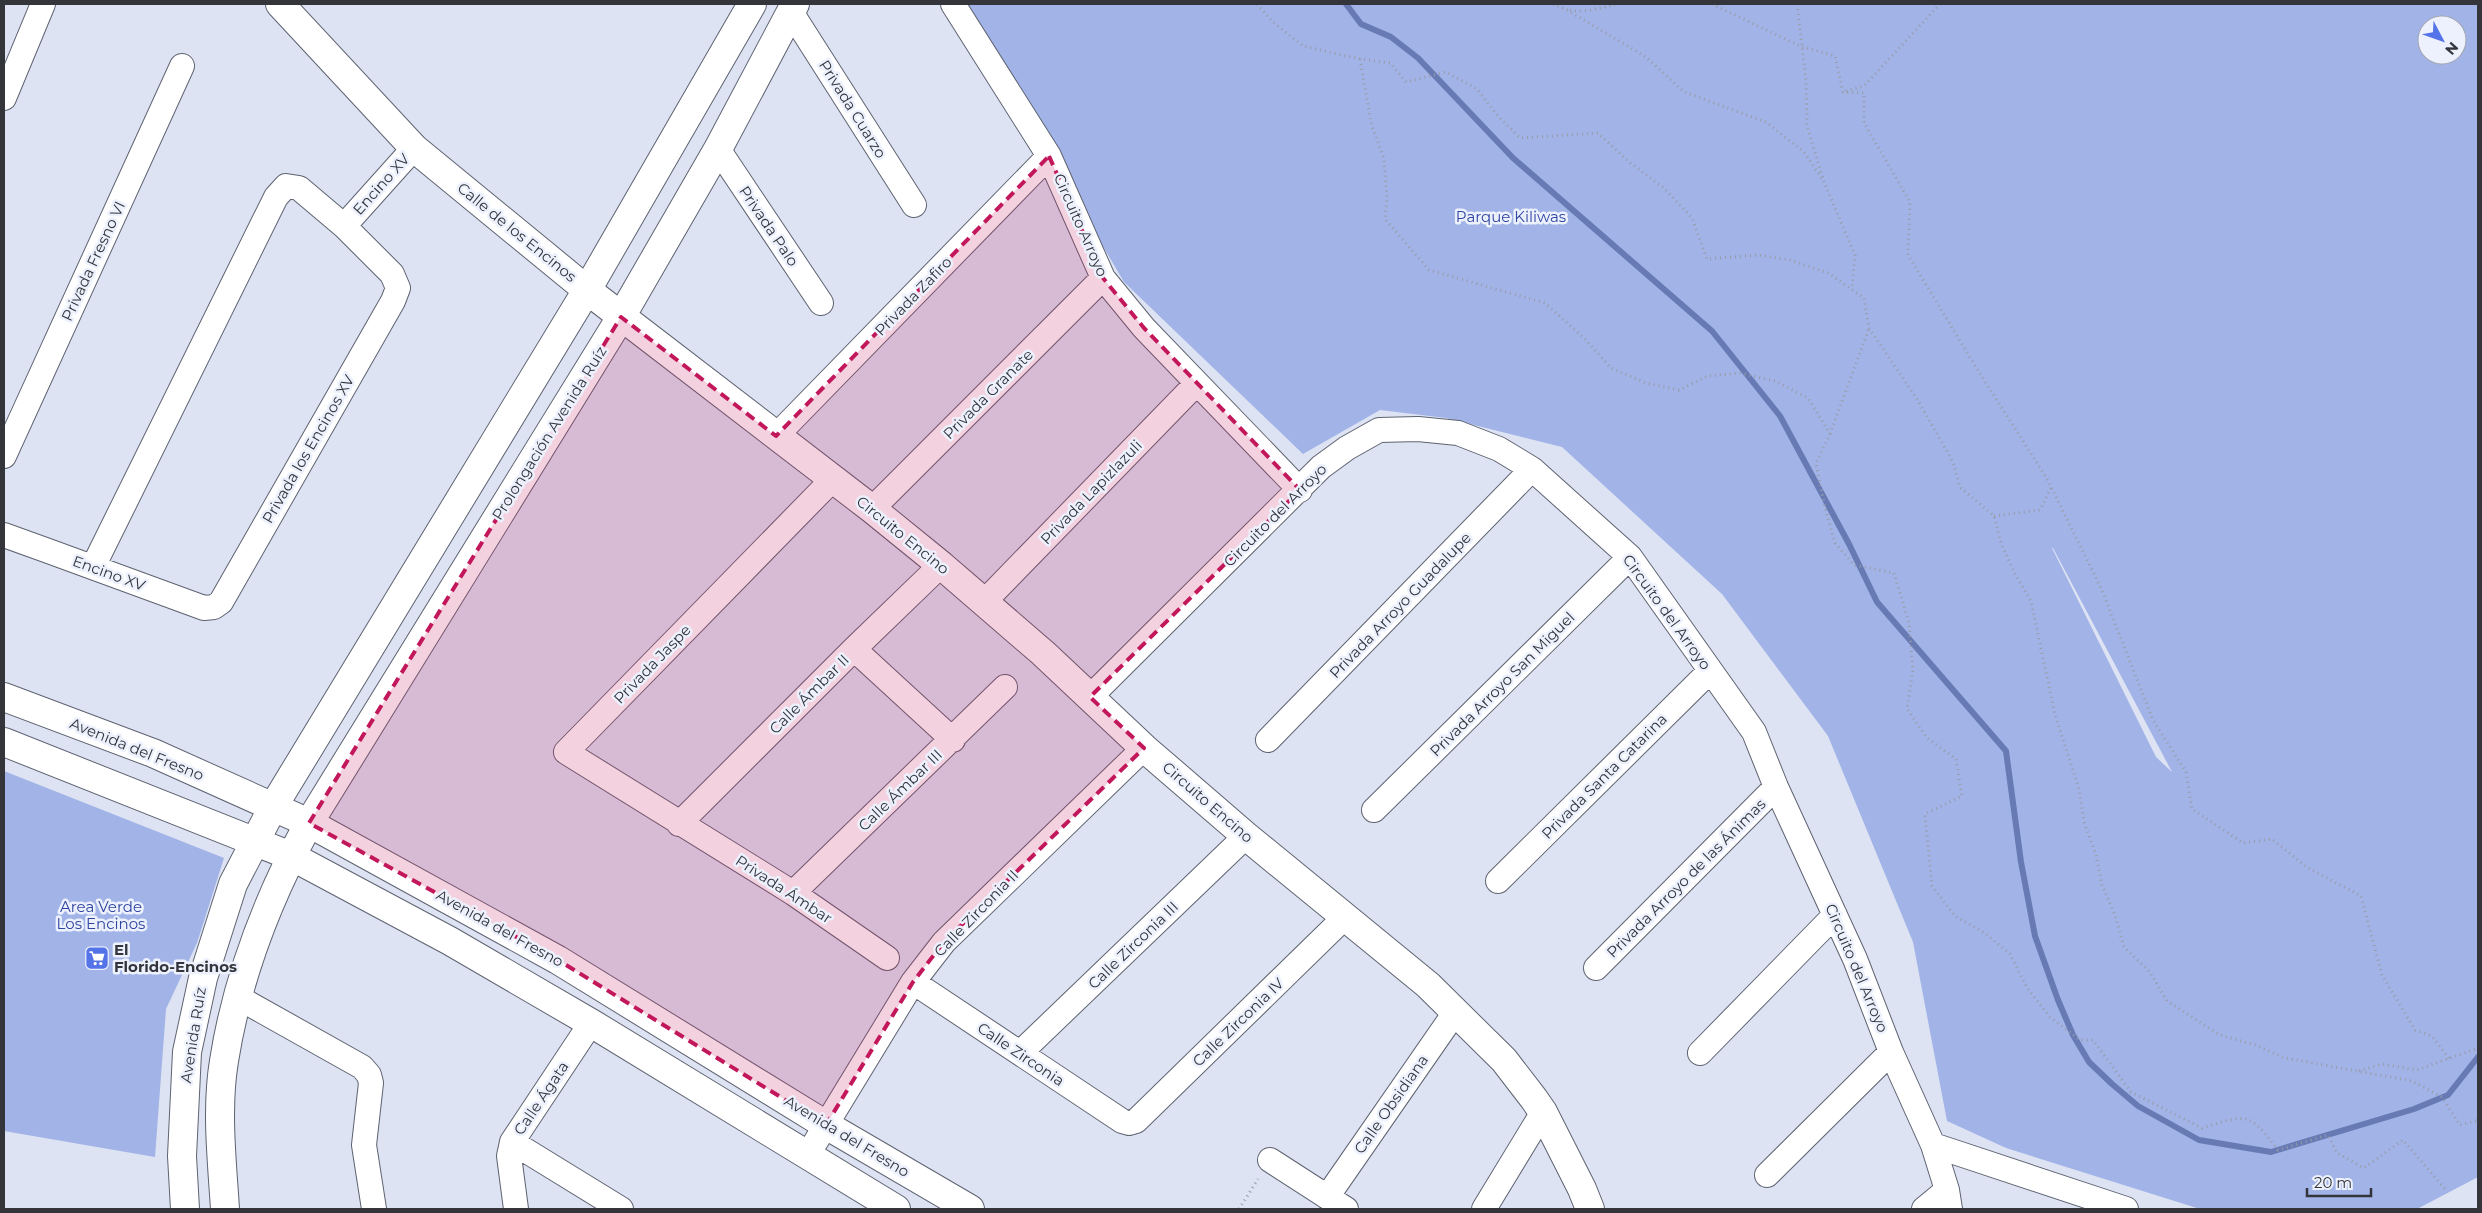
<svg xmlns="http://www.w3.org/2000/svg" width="2482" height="1213" font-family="Montserrat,sans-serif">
  <rect width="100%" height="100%" fill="#dde3f3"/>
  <path fill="#a1b3e7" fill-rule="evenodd" d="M960 4H2478V1177L2417 1209H2200L2006 1148 1947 1121 1913 942 1828 736 1722 594 1562 447 1446 418 1380 410 1303 454 1124 282ZM2427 25H2457V55H2427ZM2052 548H2053L2172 772 2156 757Z
    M4 771 224 858 197 943 166 1009 155 1157 4 1131Z"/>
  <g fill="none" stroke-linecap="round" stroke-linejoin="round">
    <path stroke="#677ab3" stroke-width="6" d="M1346 4 1361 24 1391 37 1418 58 1513 158 1712 331 1780 416 1849 544 1877 602 2006 751 2021 862 2035 936 2058 1000 2073 1035 2089 1062 2112 1084 2138 1106 2199 1140 2271 1152 2414 1109 2448 1095 2478 1057"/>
    <g stroke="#5e6371" stroke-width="26">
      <path id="minor" d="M953 4 1049 156 1103 278 1144 328 1300 490
        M791 12 914 205
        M4 98 43 4
        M718 149 821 303
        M344 226 414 148
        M776 436 1049 156
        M4 456 182 66
        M832 480 566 752 793 893 887 958
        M872 509 1103 278
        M4 535C71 559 138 584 204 608L214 607 221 602 393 301 398 288 392 274 344 226 299 188 286 186 276 197 93 567
        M984 602 1197 383
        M854 649 953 740
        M1090 697 1321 467 1347 448 1379 430 1418 429 1458 433 1499 449 1532 469 1630 557 1754 732 1776 787 1855 959 1891 1052 1933 1145 1947 1190 1950 1209
        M1268 740 1532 469
        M1374 810 1630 557
        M679 824 854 649 941 565
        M1498 881 1710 671
        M793 893 1005 687
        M1596 968 1776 787
        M913 982 1122 1121 1129 1123 1136 1121 1345 917
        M239 998 362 1067 369 1075 371 1083 364 1145 374 1209
        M1020 1053 1246 836
        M1700 1053 1835 915
        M512 1142 621 1209
        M1933 1145 2126 1209
        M807 1156 913 982 944 942 1144 748
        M1270 1160 1346 1209
        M1767 1175 1891 1052
        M1327 1197 1456 1011
        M516 1209 509 1156 512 1142 591 1023
        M1484 1209 1543 1112
        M1924 1209 1947 1190"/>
    </g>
    <g stroke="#5e6371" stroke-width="30">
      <path id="tertiary" d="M280 4 414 148 587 290 872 509 941 565 1043 653 1144 748 1246 836 1428 985 1504 1060 1534 1099 1543 1112 1582 1189 1590 1209
        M4 697 153 753 309 823 558 960 826 1125 970 1209
        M4 742 291 856 450 941 591 1023 896 1209
        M185 1209 182 1156 187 1052 203 978 233 884 273 807 587 290 752 4
        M225 1209C222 1161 216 1109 224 1061 237 978 269 896 309 823L621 317 718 149 795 4"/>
    </g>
    <path stroke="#989ca8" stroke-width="3" stroke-dasharray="1 4" stroke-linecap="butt" d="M1257 4 1273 22 1303 46 1360 59 1390 63 1406 82 1446 72 1477 89 1496 114 1520 138 1598 133 1629 162 1664 188 1692 218 1707 259 1758 255 1790 260 1828 273 1864 298 1869 328 1917 399 1953 462 1960 487 1994 516 2001 543 2015 574 2031 601 2055 715 2079 789 2084 822 2096 855 2102 885 2115 915 2124 947 2150 972 2167 1001 2220 1035 2255 1045 2285 1058 2412 1081 2442 1097 2460 1125 2478 1120
      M1553 4 1567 10 1646 57 1684 92 1766 122 1804 152 1824 182
      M1712 4 1800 46 1835 56 1843 92 1864 93V123L1910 202 1908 255 1979 372 2046 477 2101 588 2153 720 2186 772 2192 809 2243 843 2272 839 2308 868 2361 896 2382 975 2415 1030 2432 1036 2450 1060
      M1797 4 1806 80 1807 126 1824 182 1855 255 1852 289
      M1570 10C1585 13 1601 8 1616 4
      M1360 59 1371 123 1384 159 1387 197 1385 219 1429 270 1545 303 1585 339 1611 368 1646 383 1679 390 1708 376 1740 373 1775 381 1808 398 1830 434 1816 463 1825 508 1835 543 1854 565 1894 573 1909 623 1913 669 1907 709 1927 738 1956 759 1962 796 1925 814 1932 886 1955 916 1986 934 2010 954 2027 988 2050 1017 2080 1040H2093L2131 1092 2202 1128C2248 1114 2248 1111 2278 1150L2328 1135 2337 1153 2364 1168 2403 1140 2446 1190
      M1846 91 1864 86 1940 4
      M1830 434 1869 328
      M1994 516 2040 510 2051 488
      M2359 1071 2382 1064 2417 1070 2478 1048
      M1239 1209 1258 1179"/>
    <use href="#minor" stroke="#fff" stroke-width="24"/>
    <use href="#tertiary" stroke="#fff" stroke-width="28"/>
  </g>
  <path fill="#c2185b" fill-opacity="0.2" stroke="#c2185b" stroke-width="4" stroke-dasharray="10 6" stroke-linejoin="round" d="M1049 156 1103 278 1144 328 1300 490 1090 697 1144 748 944 942 913 982 826 1125 558 960 309 823 621 317 776 436Z"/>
  <defs>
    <g id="supermarket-square" transform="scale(1.25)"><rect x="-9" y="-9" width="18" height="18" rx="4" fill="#5473e8" stroke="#ecf1fd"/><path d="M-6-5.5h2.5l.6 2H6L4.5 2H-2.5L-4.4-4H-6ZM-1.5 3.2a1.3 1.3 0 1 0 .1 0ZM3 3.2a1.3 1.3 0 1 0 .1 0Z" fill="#fff"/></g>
  </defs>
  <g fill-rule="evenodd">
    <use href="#supermarket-square" x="97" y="958"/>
  </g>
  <g text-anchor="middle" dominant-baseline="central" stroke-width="5" stroke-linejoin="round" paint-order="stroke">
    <g font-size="15" fill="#33353b" stroke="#ecf1fd">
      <text transform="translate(853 109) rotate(58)">Privada Cuarzo</text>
      <text transform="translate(381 184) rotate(-48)">Encino XV</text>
      <text transform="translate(1081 225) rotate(66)">Circuito Arroyo</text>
      <text transform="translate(769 226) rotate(56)">Privada Palo</text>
      <text transform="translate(517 232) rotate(39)">Calle de los Encinos</text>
      <text transform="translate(93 261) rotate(-65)">Privada Fresno VI</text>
      <text transform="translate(913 296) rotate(-46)">Privada Zafiro</text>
      <text transform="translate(988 394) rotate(-45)">Privada Granate</text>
      <text transform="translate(549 433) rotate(-58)">Prolongación Avenida Ruíz</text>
      <text transform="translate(308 449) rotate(-60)">Privada los Encinos XV</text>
      <text transform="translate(1091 492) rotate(-46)">Privada Lapizlazuli</text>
      <text transform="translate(1275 515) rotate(-45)">Circuito del Arroyo</text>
      <text transform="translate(903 535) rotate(39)">Circuito Encino</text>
      <text transform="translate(109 573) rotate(20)">Encino XV</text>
      <text transform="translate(1400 605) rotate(-46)">Privada Arroyo Guadalupe</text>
      <text transform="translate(1667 612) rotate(54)">Circuito del Arroyo</text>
      <text transform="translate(652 664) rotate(-46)">Privada Jaspe</text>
      <text transform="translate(1502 684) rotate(-45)">Privada Arroyo San Miguel</text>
      <text transform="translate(809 694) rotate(-45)">Calle Ámbar II</text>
      <text transform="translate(137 749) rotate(22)">Avenida del Fresno</text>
      <text transform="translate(1604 776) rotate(-45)">Privada Santa Catarina</text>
      <text transform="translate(900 790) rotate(-44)">Calle Ámbar III</text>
      <text transform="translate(1208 802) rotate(41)">Circuito Encino</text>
      <text transform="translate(1686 878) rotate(-45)">Privada Arroyo de las Ánimas</text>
      <text transform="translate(784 889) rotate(33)">Privada Ámbar</text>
      <text transform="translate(976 913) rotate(-46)">Calle Zirconia II</text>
      <text transform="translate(500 928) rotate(29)">Avenida del Fresno</text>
      <text transform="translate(1133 945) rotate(-44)">Calle Zirconia III</text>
      <text transform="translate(1857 968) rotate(67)">Circuito del Arroyo</text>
      <text transform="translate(1238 1022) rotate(-44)">Calle Zirconia IV</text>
      <text transform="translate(193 1035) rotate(-81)">Avenida Ruíz</text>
      <text transform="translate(1021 1054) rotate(34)">Calle Zirconia</text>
      <text transform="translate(541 1098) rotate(-56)">Calle Ágata</text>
      <text transform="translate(1391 1104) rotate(-55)">Calle Obsidiana</text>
      <text transform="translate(847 1136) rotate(31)">Avenida del Fresno</text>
    </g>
    <g font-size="15" fill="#3045a1" stroke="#ecf1fd">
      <text x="1511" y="216">Parque Kiliwas</text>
      <text x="101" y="906">Area Verde<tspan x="101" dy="17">Los Encinos</tspan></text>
    </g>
    <g font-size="15" font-weight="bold" fill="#33353b" stroke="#ecf1fd" text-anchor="start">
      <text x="114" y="949">El<tspan x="114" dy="17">Florido-Encinos</tspan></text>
    </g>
  </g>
  <rect width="2482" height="1213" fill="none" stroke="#33353b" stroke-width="10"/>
  <g transform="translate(2442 40) rotate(131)"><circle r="24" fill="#ecf1fd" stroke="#a2a6af"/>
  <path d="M0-4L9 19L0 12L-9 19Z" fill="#5473e8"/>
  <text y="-8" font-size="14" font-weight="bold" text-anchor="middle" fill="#33353b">N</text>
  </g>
  <path d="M2307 1188v8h64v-8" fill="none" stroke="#33353b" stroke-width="2.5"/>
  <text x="2314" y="1188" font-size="15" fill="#33353b" stroke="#ecf1fd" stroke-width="4" paint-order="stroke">20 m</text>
</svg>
